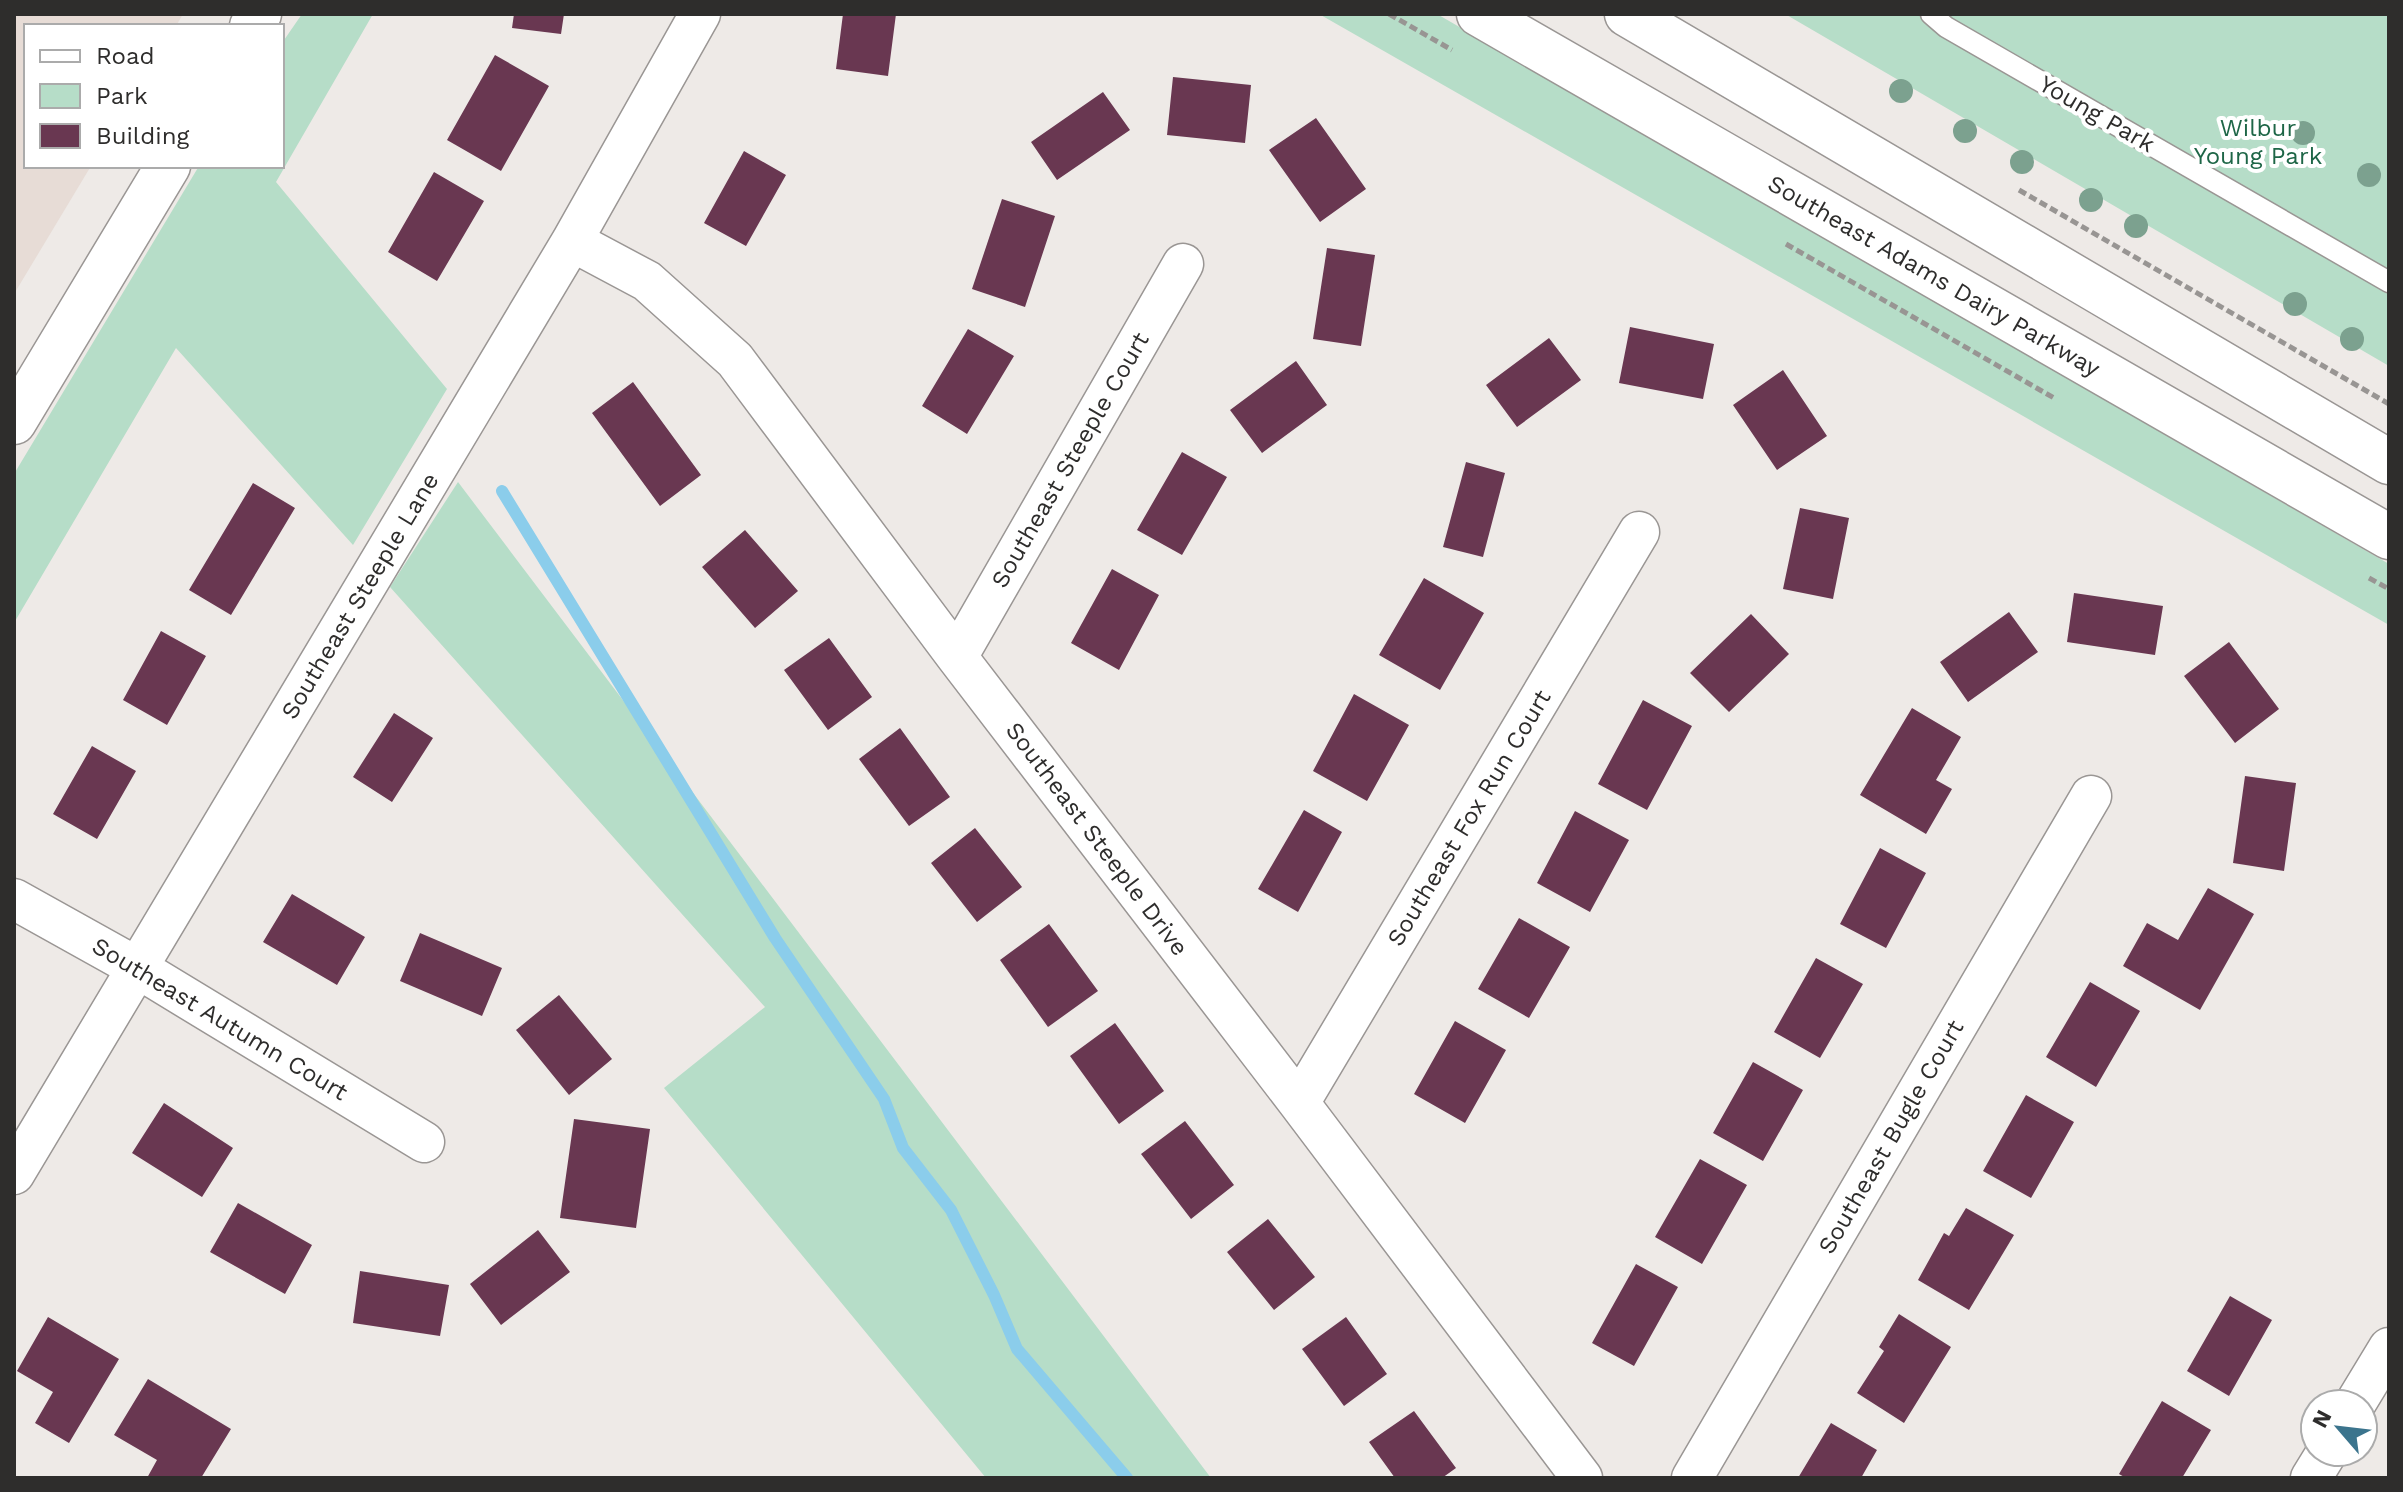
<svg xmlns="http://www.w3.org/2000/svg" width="2403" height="1492" font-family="'Work Sans',sans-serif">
  <rect width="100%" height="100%" fill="#eeeae7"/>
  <path fill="#e7dcd6" d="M14 14H183L176 26H26V166H91L14 294Z"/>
  <path fill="#b6ddc8" d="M302 14H373L276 182 447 389 353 545 176 348 14 623V474L199 166H282V43Z
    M1319 14H1437L2389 564V625Z
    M1785 14H2389V366Z
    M458 482 1211 1478H986L664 1088 765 1007 390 587Z"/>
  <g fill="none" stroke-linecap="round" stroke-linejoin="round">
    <path stroke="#8bcdeb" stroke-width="12" d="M502 491 775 938 884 1099 903 1148 951 1210 994 1295 1017 1349 1127 1478"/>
  </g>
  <path fill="#693751" d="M514 14H564L561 34 512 28Z
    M843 14H896L888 76 836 69Z
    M495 55 549 86 501 171 447 140Z
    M1173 77 1251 85 1245 143 1167 135Z
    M1103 92 1130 130 1057 180 1031 142Z
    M1316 118 1366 189 1320 222 1269 150Z
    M744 151 786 175 746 246 704 223Z
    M434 172 484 201 437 281 388 252Z
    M1002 199 1055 216 1025 307 972 289Z
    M1327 248 1375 255 1361 346 1313 339Z
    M1630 327 1714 344 1703 399 1619 383Z
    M968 329 1014 356 967 434 922 406Z
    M1549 338 1581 380 1517 427 1486 385Z
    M1296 361 1327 405 1262 453 1230 410Z
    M1783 370 1827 436 1777 470 1733 405Z
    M633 382 701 475 660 506 592 413Z
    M1182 452 1227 477 1182 555 1137 530Z
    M1466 462 1505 473 1483 557 1443 547Z
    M253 483 295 508 231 615 189 590Z
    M1800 508 1849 518 1833 599 1783 589Z
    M745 530 798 591 755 628 702 567Z
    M1112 569 1159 595 1119 670 1071 643Z
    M1424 578 1484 613 1440 690 1379 655Z
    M2074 593 2163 606 2155 655 2067 642Z
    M2009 612 2038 652 1968 702 1940 662Z
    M1751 614 1789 654 1729 712 1690 673Z
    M161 631 206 656 167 725 123 700Z
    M829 638 872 697 828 730 784 670Z
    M2229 642 2279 709 2235 743 2184 676Z
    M1354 694 1409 725 1367 801 1313 771Z
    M1643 700 1692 726 1647 810 1598 784Z
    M1912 708 1961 737 1936 780 1952 789 1926 834 1860 795Z
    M394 713 433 738 392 802 353 777Z
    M900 728 950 797 909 826 859 759Z
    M92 746 136 771 97 839 53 814Z
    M2245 776 2296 783 2284 871 2233 863Z
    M1304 810 1342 832 1298 912 1258 889Z
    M1575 811 1629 840 1590 912 1537 883Z
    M975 828 1022 887 977 922 931 863Z
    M1880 848 1926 873 1886 948 1840 924Z
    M2208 888 2254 914 2200 1010 2123 966 2147 923 2178 940Z
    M292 894 365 937 337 985 263 942Z
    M1519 918 1570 947 1529 1018 1478 989Z
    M1049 924 1098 991 1048 1027 1000 960Z
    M420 933 502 968 482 1016 400 981Z
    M1816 958 1863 984 1820 1058 1774 1032Z
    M2090 982 2140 1011 2096 1087 2046 1057Z
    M559 995 612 1059 569 1095 516 1030Z
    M1455 1021 1506 1050 1465 1123 1414 1094Z
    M1115 1023 1164 1091 1119 1124 1070 1056Z
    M1753 1062 1803 1090 1763 1161 1713 1133Z
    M2026 1095 2074 1122 2031 1198 1983 1171Z
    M164 1103 233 1148 202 1197 132 1153Z
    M574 1119 650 1129 636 1228 560 1218Z
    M1185 1121 1234 1185 1191 1219 1141 1154Z
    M1700 1159 1747 1185 1702 1264 1655 1237Z
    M238 1203 312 1245 285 1294 210 1252Z
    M1966 1208 2014 1235 1969 1310 1918 1280 1944 1233 1949 1236Z
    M1268 1219 1315 1277 1274 1310 1227 1252Z
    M538 1230 570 1272 501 1325 470 1284Z
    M1636 1264 1678 1287 1634 1366 1592 1343Z
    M360 1271 449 1285 440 1336 353 1323Z
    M2230 1296 2272 1320 2229 1396 2187 1371Z
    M1899 1314 1951 1347 1904 1423 1857 1393 1884 1351 1879 1347Z
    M48 1317 119 1359 69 1443 35 1423 53 1392 17 1371Z
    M1346 1317 1387 1374 1344 1406 1302 1349Z
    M148 1379 231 1429 201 1478H147L157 1460 114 1435Z
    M2162 1401 2211 1430 2182 1478H2126L2119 1474Z
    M1414 1411 1456 1468 1442 1478H1395L1369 1442Z
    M1831 1423 1877 1450 1861 1478H1798Z"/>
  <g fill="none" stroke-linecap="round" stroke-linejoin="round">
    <g stroke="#9a9694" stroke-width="23">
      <path id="lane" d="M1931 14 1946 27 2389 282"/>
    </g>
    <g stroke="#9a9694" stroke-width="43">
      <path id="street" d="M572 241 647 281 735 360 957 657 1299 1103 1582 1478
        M957 657 1183 264
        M14 899 136 967 424 1142
        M1299 1103 1639 532
        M14 1174 572 241 700 14
        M2355 1404 2389 1348
        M1692 1478 2091 796
        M2311 1478 2327 1452"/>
    </g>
    <g stroke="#9a9694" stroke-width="47">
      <path id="secondary" d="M1479 14 2389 537
        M1627 14 2389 462
        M252 26 259 14
        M14 422 168 166"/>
    </g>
    <path stroke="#989593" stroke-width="5" stroke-dasharray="8 4" stroke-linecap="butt" d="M1389 14 1452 50
      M2019 190 2389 404
      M1786 244 2054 398
      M2369 578 2389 589"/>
    <use href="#lane" stroke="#fff" stroke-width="20"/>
    <use href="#street" stroke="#fff" stroke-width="40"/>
    <use href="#secondary" stroke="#fff" stroke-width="44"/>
  </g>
  <g fill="#7ca18f">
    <circle cx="1901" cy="91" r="12"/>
    <circle cx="1965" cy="131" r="12"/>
    <circle cx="2303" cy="133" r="12"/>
    <circle cx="2022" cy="162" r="12"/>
    <circle cx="2369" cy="175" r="12"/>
    <circle cx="2091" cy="200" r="12"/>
    <circle cx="2136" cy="226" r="12"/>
    <circle cx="2295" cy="304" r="12"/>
    <circle cx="2352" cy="339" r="12"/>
  </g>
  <g text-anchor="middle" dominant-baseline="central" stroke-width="8" stroke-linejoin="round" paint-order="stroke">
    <g font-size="24" fill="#2e2d2c" stroke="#fff">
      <text transform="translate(2097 114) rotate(30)">Young Park</text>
      <text transform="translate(1934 276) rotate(30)">Southeast Adams Dairy Parkway</text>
      <text transform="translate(1070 460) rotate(-60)">Southeast Steeple Court</text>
      <text transform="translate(360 596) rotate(-59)">Southeast Steeple Lane</text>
      <text transform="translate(1469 818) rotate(-59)">Southeast Fox Run Court</text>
      <text transform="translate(1097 839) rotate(53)">Southeast Steeple Drive</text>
      <text transform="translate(220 1019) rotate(31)">Southeast Autumn Court</text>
      <text transform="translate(1891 1137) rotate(-60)">Southeast Bugle Court</text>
    </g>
    <g font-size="24" fill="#1e6647" stroke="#fff">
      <text x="2258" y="128">Wilbur<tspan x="2258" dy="28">Young Park</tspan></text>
    </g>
  </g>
  <rect width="2403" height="1492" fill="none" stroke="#2e2d2c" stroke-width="32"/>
  <rect x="24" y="24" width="260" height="144" fill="#ffffff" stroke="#ababab" stroke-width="2"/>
  <rect x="40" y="50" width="40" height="12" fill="#ffffff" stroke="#ababab" stroke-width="2"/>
  <text x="96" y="64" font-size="24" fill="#2e2d2c">Road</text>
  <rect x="40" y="84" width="40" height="24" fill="#b6ddc8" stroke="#ababab" stroke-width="2"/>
  <text x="96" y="104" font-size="24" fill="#2e2d2c">Park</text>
  <rect x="40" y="124" width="40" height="24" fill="#693751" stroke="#ababab" stroke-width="2"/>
  <text x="96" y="144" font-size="24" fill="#2e2d2c">Building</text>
  <g transform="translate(2339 1428) rotate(298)"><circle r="38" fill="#ffffff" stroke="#ababab" stroke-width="2"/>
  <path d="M0-6L14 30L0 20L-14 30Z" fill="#3b748d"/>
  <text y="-12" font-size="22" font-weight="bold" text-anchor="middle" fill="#2e2d2c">N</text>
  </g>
</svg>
